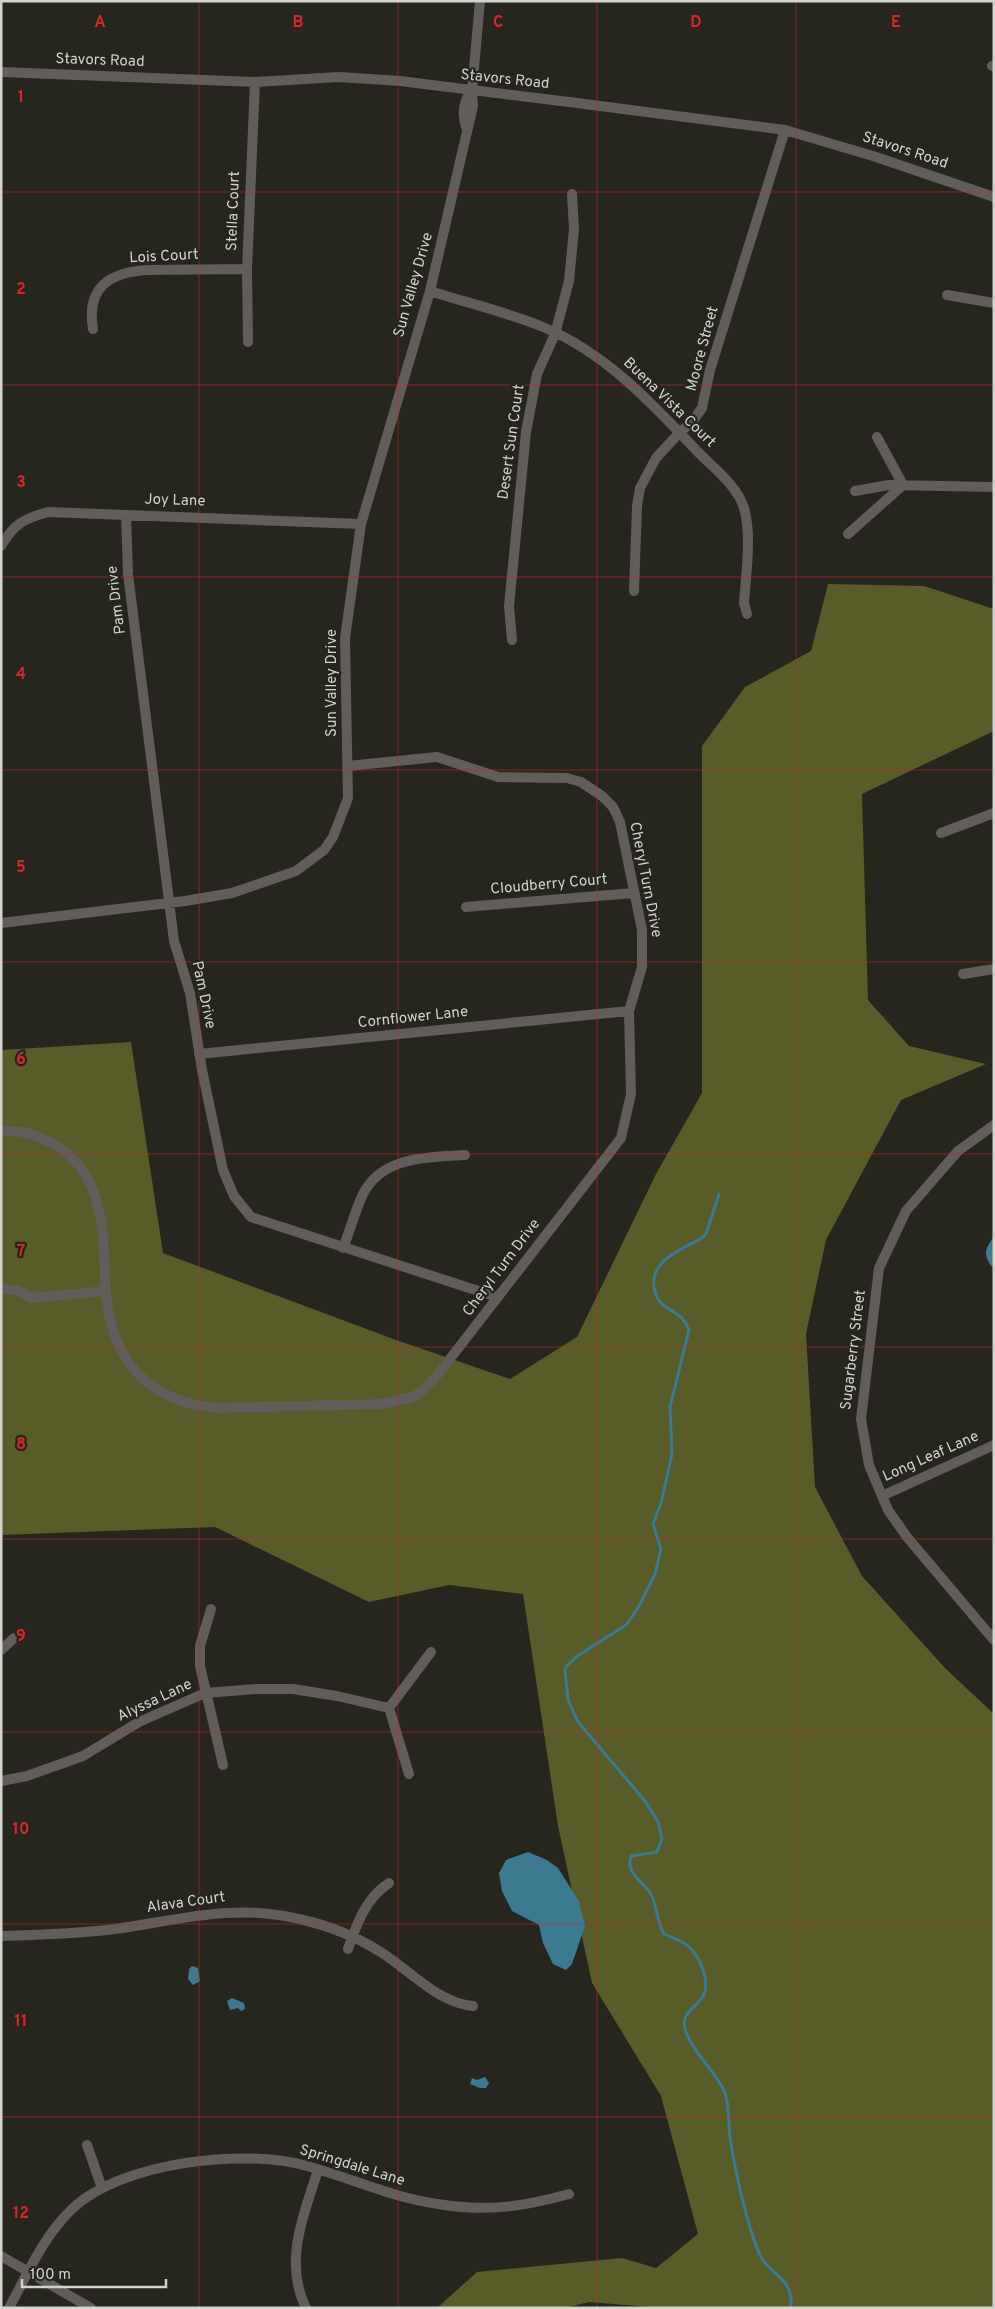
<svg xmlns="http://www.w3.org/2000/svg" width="995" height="2309" font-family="Overpass,sans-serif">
  <rect width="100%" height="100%" fill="#26251e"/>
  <path fill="#575c29" d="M828 584 924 586 994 609V731L862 794 868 1000 909 1046 986 1064 901 1100 826 1240 806 1334 815 1487 862 1576 945 1668 994 1714V2308H661L589 2302 564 2308H437L477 2272 622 2258 656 2268 698 2234 661 2096 592 1983 558 1826 523 1594 449 1585 369 1602 215 1527 1 1535V1050L131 1042 163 1253 396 1340 510 1379 577 1337 656 1174 702 1093V746L745 687 811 651Z"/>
  <path fill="#3c7a92" d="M994 1237V1267L991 1266C983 1254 985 1248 994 1237Z
    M528 1852 547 1860 558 1868 579 1901 585 1926 572 1964 566 1970 553 1964 543 1943 539 1925 512 1911 502 1891 499 1873 506 1860Z
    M192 1966 198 1968 200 1981 193 1985 188 1979 189 1969Z
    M232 1998 244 2003 245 2009 241 2011 238 2008 230 2010 227 2001Z
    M485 2077 489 2083 486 2088H480L470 2084 472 2078 477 2080Z"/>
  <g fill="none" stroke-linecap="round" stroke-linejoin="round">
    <path stroke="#3c7a92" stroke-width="3" d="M719 1194 706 1234 702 1238C683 1249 650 1260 654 1287 655 1293 657 1300 662 1304 673 1313 684 1315 689 1330L670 1407 672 1454 661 1503 653 1524 661 1549 655 1574 638 1608 626 1625 576 1657 566 1667 565 1671 568 1700 578 1722 645 1801 658 1822 662 1838 657 1852 631 1856C625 1875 645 1882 652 1896 657 1908 657 1922 664 1934 672 1938 681 1940 688 1946 699 1955 710 1980 704 1994 699 2007 680 2011 685 2029 693 2054 717 2072 725 2093 730 2107 728 2123 730 2138 735 2170 747 2226 760 2255 769 2276 794 2276 791 2308"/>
    <path stroke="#605d5a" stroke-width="10" d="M992 66H994
      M1 72 255 82 339 77 400 81 577 103 785 130 873 156 994 197
      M466 127C462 115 463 100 472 91
      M430 291C467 303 507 312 543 327 604 352 651 402 696 450 712 467 737 485 744 508 752 535 746 574 744 603L747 614
      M947 295 994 303
      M93 329C86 288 109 272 148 270L247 269
      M248 342 247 269 255 82
      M877 437 903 485
      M855 491 889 485 994 487
      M126 515 128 574 174 941 190 993 202 1070 223 1170 234 1196 251 1217 497 1297
      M848 534 903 485
      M1 546C14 524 23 519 48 512L361 524
      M634 591 637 506 640 488 656 458 680 432 692 422 702 408 710 370 785 130
      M512 640 509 606 526 432 537 374 555 334 569 281 574 229 572 194
      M941 833 994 813
      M466 907 634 893
      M1 923 185 901 232 893 296 871 324 850 333 837 348 798 345 638 361 524 430 291 473 106 472 91 480 1
      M963 974 994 969
      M199 1054 629 1011
      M994 1125 958 1151 906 1211 879 1268 861 1419 869 1465 888 1510 907 1537 994 1640
      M1 1132C22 1129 37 1135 55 1145 108 1176 102 1238 106 1292 111 1360 148 1402 217 1408L380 1404 412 1397 425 1389 439 1373 621 1138 631 1094 629 1011 642 967V930L620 822 613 807 602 796 581 782 567 778 498 777 437 757 348 766
      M343 1248C350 1231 355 1211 363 1194 382 1156 429 1157 465 1155
      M5 1289 19 1291 31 1298 106 1291
      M882 1496 994 1445
      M211 1609 200 1646V1666L223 1765
      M1 1650 14 1638
      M389 1708 431 1652
      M389 1708 409 1774
      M1 1781 27 1776 83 1756 139 1722 205 1693 257 1689H293L337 1696 389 1708
      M1 1936C39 1935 77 1934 115 1929 179 1920 234 1903 299 1919 326 1925 355 1936 379 1951 409 1969 437 2003 473 2006
      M348 1949C357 1923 366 1898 389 1883
      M87 2145 102 2188
      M1 2256 91 2308
      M9 2308C28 2273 43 2237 72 2209 121 2162 244 2148 307 2166 351 2178 393 2198 438 2204 487 2212 522 2207 569 2194
      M306 2308C283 2262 304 2214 318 2170"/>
  </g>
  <path fill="none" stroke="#d62828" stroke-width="1" stroke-opacity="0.55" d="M199 1V2308M398 1V2308M597 1V2308M796 1V2308M1 192H994M1 385H994M1 577H994M1 770H994M1 962H994M1 1154H994M1 1347H994M1 1539H994M1 1732H994M1 1924H994M1 2117H994"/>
  <g text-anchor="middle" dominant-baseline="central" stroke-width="4.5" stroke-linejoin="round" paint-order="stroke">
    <g font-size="15" fill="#d3d3ce" stroke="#26251e">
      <text transform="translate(100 61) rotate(2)">Stavors Road</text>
      <text transform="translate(505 80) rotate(6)">Stavors Road</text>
      <text transform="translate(905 151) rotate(18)">Stavors Road</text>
      <text transform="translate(234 211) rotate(-88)">Stella Court</text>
      <text transform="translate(164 257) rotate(-3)">Lois Court</text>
      <text transform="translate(414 285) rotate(-74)">Sun Valley Drive</text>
      <text transform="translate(703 349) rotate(-75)">Moore Street</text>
      <text transform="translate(669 403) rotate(44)">Buena Vista Court</text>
      <text transform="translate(512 442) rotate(-82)">Desert Sun Court</text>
      <text transform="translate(175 501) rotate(2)">Joy Lane</text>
      <text transform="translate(117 600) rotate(-97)">Pam Drive</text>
      <text transform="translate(332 683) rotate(-90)">Sun Valley Drive</text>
      <text transform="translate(645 880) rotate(79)">Cheryl Turn Drive</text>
      <text transform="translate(549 885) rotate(-5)">Cloudberry Court</text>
      <text transform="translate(203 995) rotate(78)">Pam Drive</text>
      <text transform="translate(413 1018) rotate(-6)">Cornflower Lane</text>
      <text transform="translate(502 1268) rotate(-53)">Cheryl Turn Drive</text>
      <text transform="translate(854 1350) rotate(-83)">Sugarberry Street</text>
      <text transform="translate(931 1457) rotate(-24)">Long Leaf Lane</text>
      <text transform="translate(155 1701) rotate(-25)">Alyssa Lane</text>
      <text transform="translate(186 1903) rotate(-8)">Alava Court</text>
      <text transform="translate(352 2166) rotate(17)">Springdale Lane</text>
    </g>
  </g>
  <g font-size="16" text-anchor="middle" font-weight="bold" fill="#d62828" stroke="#26251e" stroke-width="4.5" stroke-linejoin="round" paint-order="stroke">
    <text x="100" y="27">A</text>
    <text x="298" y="27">B</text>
    <text x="498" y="27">C</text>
    <text x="696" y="27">D</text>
    <text x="896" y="27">E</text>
    <text x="21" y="102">1</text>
    <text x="21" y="294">2</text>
    <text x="21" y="487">3</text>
    <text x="21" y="679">4</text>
    <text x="21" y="872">5</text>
    <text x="21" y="1064">6</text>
    <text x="21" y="1256">7</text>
    <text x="21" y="1449">8</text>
    <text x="21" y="1641">9</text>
    <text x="21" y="1834">10</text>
    <text x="21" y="2026">11</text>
    <text x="21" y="2218">12</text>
  </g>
  <rect width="995" height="2309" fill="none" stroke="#d3d3ce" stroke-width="5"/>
  <path d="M22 2279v8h144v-8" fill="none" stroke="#d3d3ce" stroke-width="2.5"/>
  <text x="30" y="2279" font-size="15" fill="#d3d3ce" stroke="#26251e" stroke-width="4" paint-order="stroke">100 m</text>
</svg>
